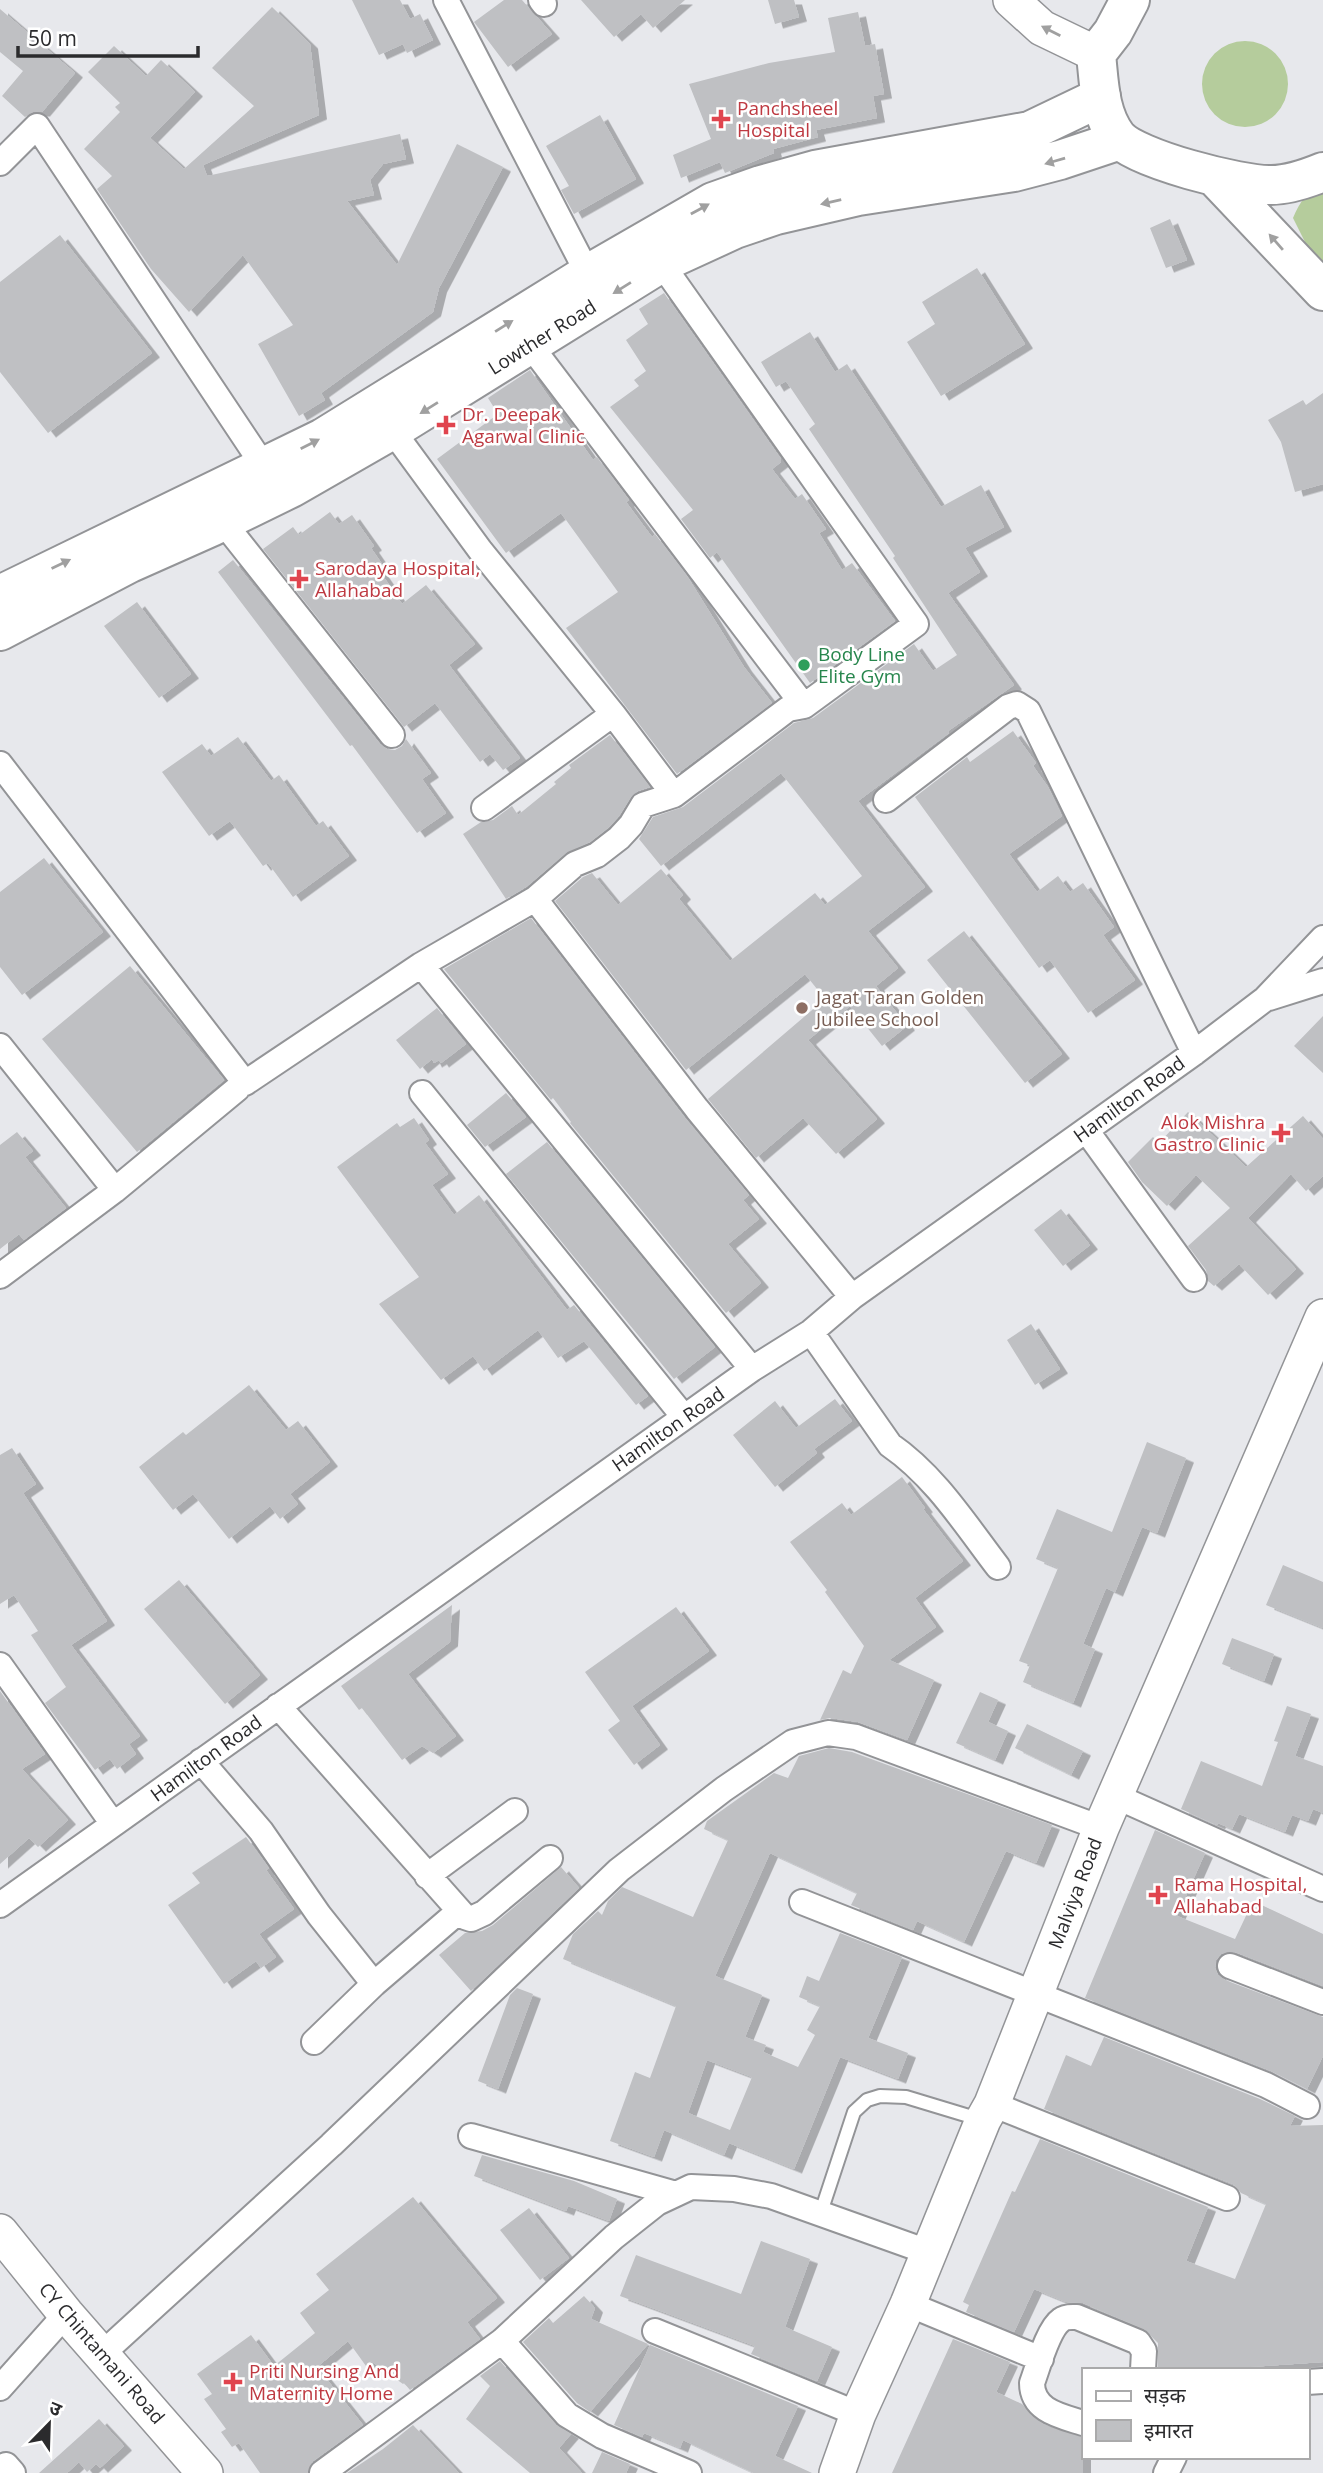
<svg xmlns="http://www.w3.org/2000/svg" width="1323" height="2473" font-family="'Open Sans','Noto Sans Devanagari',sans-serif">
  <defs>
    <filter id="shadow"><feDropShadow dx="8" dy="4.5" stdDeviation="0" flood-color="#0004"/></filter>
  </defs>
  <rect width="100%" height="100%" fill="#e7e8ec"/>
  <path fill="#b5cc9c" d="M1202 84a43 43 0 1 1 86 0a43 43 0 1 1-86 0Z
    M1323 181V270L1315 262 1293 218C1300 201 1308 191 1323 181Z"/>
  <path fill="#bfc0c3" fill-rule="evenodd" filter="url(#shadow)" d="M352 0H400L410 19 420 14 433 40 407 53 403 44 379 55Z
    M504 0H522L552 34 508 67 474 22Z
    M581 0H685L653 28 641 14 614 37Z
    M768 0H794L799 17 775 24Z
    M272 7 310 44 319 115 203 165 207 176 400 134 406 159 383 164 370 180 374 195 347 201 397 265 457 144 503 167 439 288 433 312 321 393 325 400 299 416 258 344 293 325 243 255 189 312 151 269 97 189 112 176 84 149 120 112 115 107 120 103 88 72 114 46 146 76 161 60 195 92 150 138 184 169 254 106 212 68Z
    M0 9 75 73 42 112H33L25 117 2 96 23 71 0 52Z
    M858 12 865 46 875 44 884 94 873 96 877 118 816 130 818 137 773 149 774 153 725 173 720 162 681 178 673 155 711 139 689 84 769 63 835 52 828 18Z
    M600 115 636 179 574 214 561 190 569 186 546 146Z
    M1170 219 1187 260 1166 268 1150 228Z
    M60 235 152 353 48 433 0 372V282Z
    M977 268 1025 344 941 396 907 342 935 324 922 302Z
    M664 293 781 459V462L772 469 795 499 802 494 826 529 819 533 842 570 852 563 895 621 810 683 717 552 710 558 681 519 693 510 610 407 639 386 634 380 646 371 626 340 648 324 639 309Z
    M810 332 835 372 847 364 941 507 981 485 1004 527 965 548 980 572 948 593 1014 685 948 731 949 733 858 801 925 887 868 931 898 968 876 986 907 1026 882 1046 850 1006 808 1040 877 1119 836 1154 803 1118 756 1158 708 1099 825 999 805 974 686 1070 555 901 583 877 592 873 618 905 661 869 683 895 679 899 730 961 815 893 825 905 862 876 781 773 661 866 639 839 653 817 683 807 794 723 813 718 914 644 933 671 957 655 893 558 895 556 809 429 815 424 786 381 776 387 761 362Z
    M530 370 593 460 597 457 629 500 626 502 652 537 655 534 687 576 744 667 772 703 677 774 566 628 618 592 561 513 506 553 437 459 498 414 488 398Z
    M1323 393V484L1295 492 1281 442 1268 420 1303 400 1306 405Z
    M330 512 339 524 352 515 374 546 371 548 384 567 379 570 402 604 426 585 475 644 449 665 520 758 503 770 490 754 480 762 435 703 404 727 263 549 293 527 299 535Z
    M233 560 380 744 387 749 395 750 402 746 406 739 431 773 422 779 446 813 417 833 352 745 350 746 218 572Z
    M137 602 191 674 159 698 104 626Z
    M1013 731 1036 763 1033 766 1048 787 1062 816 1009 854 1037 892 1058 876 1070 892 1083 883 1114 927 1103 935 1135 980 1088 1013 1050 960 1039 968 915 797 967 757 970 762Z
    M610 735 650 787 638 791 631 797 619 816 609 827 590 842 566 853 526 887 506 899 463 834 481 822 493 820 512 806 518 815 556 784 554 782 571 768 569 765Z
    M238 737 271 781 279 775 316 826 323 821 349 856 293 897 268 863 263 866 230 821 209 836 162 772 202 744 211 756Z
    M44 858 103 932 22 995 0 967V892Z
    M531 918 685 1118 749 1195 743 1200 759 1219 728 1244 761 1283 726 1313 570 1123 571 1122 553 1098 551 1100 444 969Z
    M964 931 1062 1054 1025 1083 927 960Z
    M130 966 224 1080 137 1152 42 1039Z
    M437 1008 466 1044 441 1063 439 1060 434 1063 432 1059 420 1069 396 1040Z
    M1323 1016V1073L1294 1046Z
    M506 1093 526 1117 485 1147 467 1125Z
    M1188 1112 1246 1167 1303 1116 1323 1139V1176L1306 1191 1291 1174 1248 1218 1296 1269 1268 1295 1239 1264 1214 1286 1208 1281 1206 1270 1188 1246 1230 1208 1196 1175 1167 1206 1142 1182 1128 1162 1153 1137 1159 1143Z
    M414 1118 429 1140 425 1143 448 1174 432 1185 454 1215 479 1195 567 1310 574 1305 648 1396 636 1405 584 1341 558 1358 538 1330 484 1371 473 1356 441 1380 379 1304 419 1277 337 1167 397 1123 400 1127Z
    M17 1132 33 1151 25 1157 66 1208 24 1240 19 1234 0 1249V1145Z
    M547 1142 715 1347 674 1379 506 1174Z
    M1061 1209 1090 1245 1063 1266 1034 1230Z
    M1031 1324 1060 1369 1035 1385 1007 1340Z
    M249 1385 286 1430 298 1421 330 1462 290 1494 298 1504 280 1519 270 1506 229 1539 193 1494 173 1510 139 1467 183 1432 186 1435Z
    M835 1399 852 1421 814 1449 817 1453 775 1487 733 1435 775 1401 796 1428Z
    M1147 1442 1186 1458 1157 1533 1142 1527 1115 1592 1106 1588 1083 1644 1095 1649 1073 1703 1023 1682 1030 1665 1019 1661 1058 1568 1036 1559 1057 1509 1112 1532Z
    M12 1448 36 1484 23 1493 107 1621 71 1645 140 1736 129 1744 136 1754 117 1769 110 1759 95 1770 45 1703 66 1687 31 1635 38 1631 14 1595 0 1604V1455Z
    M902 1477 925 1508 923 1509 963 1561 915 1598 936 1627 889 1660 934 1680 907 1740 858 1722 830 1718 820 1720 843 1670 851 1674 864 1646 825 1592 827 1590 790 1542 842 1503 851 1515Z
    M1283 1565 1323 1582V1628L1266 1605Z
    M179 1580 260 1675 225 1704 144 1609Z
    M452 1605 450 1642 408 1674 456 1736 433 1753 422 1746 402 1760 362 1708 359 1710 341 1686Z
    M676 1607 709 1651 632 1706 660 1745 634 1765 608 1730 620 1721 585 1672Z
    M1232 1638 1274 1654 1264 1681 1222 1664Z
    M0 1691 45 1754 22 1769 68 1820 38 1847 29 1838 0 1864Z
    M980 1692 998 1700 988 1722 1008 1731 995 1760 956 1743Z
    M1287 1706 1311 1714 1295 1756 1323 1766V1813L1313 1809 1308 1821 1292 1815 1285 1832 1239 1814 1232 1829 1218 1823 1217 1825 1181 1809 1201 1761 1262 1786 1278 1742 1274 1741Z
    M1027 1724 1083 1751 1071 1775 1015 1748Z
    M829 1748 852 1752 1052 1825 1036 1863 1006 1851 964 1942 917 1921 913 1930 851 1905 857 1893 770 1853 715 1976 762 1995 745 2037 766 2045 763 2052 798 2067 815 2035 807 2030 820 2006 799 1997 807 1976 819 1981 840 1933 902 1957 868 2038 908 2053 898 2079 840 2057 794 2169 729 2143 724 2155 664 2130 654 2157 610 2141 635 2072 650 2078 676 2006 563 1959 573 1934 598 1911 602 1915 608 1901 622 1887 693 1917 728 1840 704 1829 707 1821 774 1773 788 1778 799 1756ZM707 2060 752 2077 730 2130 688 2113Z
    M1155 1830 1205 1853 1177 1916 1235 1939 1253 1901 1323 1934V1986L1235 1952 1221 1954 1216 1960 1215 1968 1218 1975 1225 1980 1323 2017V2056L1307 2089 1271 2071 1085 1998Z
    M246 1837 269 1868 266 1870 294 1909 259 1934 276 1957 261 1968 256 1961 224 1984 168 1905 200 1883 192 1873Z
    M561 1867 579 1888 471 1991 439 1955 465 1933 482 1931 493 1925Z
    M517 1988 533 1994 498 2089 478 2081 510 1995Z
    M1104 2037 1260 2099 1295 2116 1290 2126 1323 2125V2362L1207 2370H1158V2343L1144 2329 1083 2303 1066 2302 1034 2289 1014 2332 966 2312 969 2305 963 2302 1012 2191 1015 2192 1040 2139 1208 2207 1186 2261 1235 2279 1266 2204 1241 2193 1233 2184 1044 2109 1066 2055 1091 2066Z
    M482 2155 574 2181 617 2199 609 2221 568 2206 566 2211 474 2176Z
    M413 2197 497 2298 467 2322 480 2339 410 2390 404 2383 403 2384 371 2361 366 2366 348 2341 317 2367 363 2425 313 2461 307 2473H260L239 2443 232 2447 221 2432 226 2429 204 2399 212 2394 197 2374 251 2335 274 2366 315 2333 300 2313 329 2290 316 2274Z
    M529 2208 569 2258 540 2280 500 2230Z
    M761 2241 810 2259 785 2327 832 2347 817 2381 751 2354 755 2346 620 2296 636 2255 741 2294Z
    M584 2296 595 2308 591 2319 648 2344 590 2412 577 2403 523 2342 549 2318 553 2323Z
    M953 2339 1010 2362 996 2392 1022 2404 1032 2416 1043 2424 1083 2437V2473H892Z
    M650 2345 798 2406 775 2456 812 2473H754L683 2440 680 2448 644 2433 642 2437 614 2425Z
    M500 2361 556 2425 571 2434 559 2448 582 2473H530L466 2419 490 2386 480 2376Z
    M99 2419 124 2446 100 2468 96 2464 87 2472 79 2462 67 2473H39Z
    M413 2425 459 2473H347L383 2449Z
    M602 2452 630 2464 626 2473H592Z"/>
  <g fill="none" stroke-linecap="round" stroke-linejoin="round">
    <g stroke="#939497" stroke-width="16">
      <path id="lane" d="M821 2212 854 2112 867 2100 880 2096 906 2097 982 2120"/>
    </g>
    <g stroke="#939497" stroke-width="28">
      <path id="street" d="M446 0 588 274
        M541 0 544 4
        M0 163 37 126 265 468
        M530 345 804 706
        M392 430 480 550 613 714 674 795
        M223 522 392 735
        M0 764 245 1083 421 965 535 899 575 864 597 855 619 838 631 825 643 805 674 795 788 709 804 706 916 624 661 263
        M886 800 1008 707 1017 704 1028 711 1194 1053
        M484 808 613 714
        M535 899 697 1109 852 1297
        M421 965 752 1369
        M1269 998 1323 981
        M0 1046 115 1190 237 1089
        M422 1093 684 1417
        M1086 1130 1194 1279
        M0 1276 115 1190
        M811 1332 890 1445C935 1476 965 1524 998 1567
        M0 1665 113 1824
        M278 1706 465 1917 471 1919 484 1913 550 1858
        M201 1761 261 1831 319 1915 374 1984 458 1912
        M1115 1796 1323 1889
        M427 1876 515 1811
        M802 1902 1266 2085 1307 2106
        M0 1905 752 1369 811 1332 852 1297 1194 1053 1265 999 1323 938
        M1230 1966 1323 2002
        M314 2042 374 1984
        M992 2104 1227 2198
        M471 2136 676 2194
        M908 2304 1041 2359
        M655 2331 858 2414
        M502 2341 567 2415 602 2436 689 2473
        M102 2354 331 2145 619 1870 724 1789 793 1742 828 1733 856 1737 1101 1828
        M1307 2382 1323 2381
        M0 2388 66 2314
        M1083 2423C1061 2416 1032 2411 1032 2383 1038 2367 1048 2329 1061 2320 1066 2316 1072 2317 1077 2317L1138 2342 1144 2351 1143 2370
        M6 2465 13 2473
        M322 2473 502 2341 614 2237 657 2203 691 2187 734 2189 771 2196 928 2252
        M1166 2473 1174 2457"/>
    </g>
    <g stroke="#939497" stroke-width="38">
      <path id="secondary" d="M1011 0 1042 28 1096 54
        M0 2232 66 2314 205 2473
        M837 2473 858 2414 908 2304 983 2120 992 2104 1101 1828 1323 1317"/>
    </g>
    <g stroke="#939497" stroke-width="42">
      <path id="primary" d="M0 595 323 438 588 274 713 202 761 185 815 170 1030 131 1101 97
        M0 631 130 563 211 527 291 488 392 430 661 263 735 229 776 215 858 196 1014 172 1060 160 1120 140"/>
    </g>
    <g stroke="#939497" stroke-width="42">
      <path id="highway" d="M1130 0 1113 32 1096 54C1099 82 1099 113 1117 137 1135 159 1242 186 1271 185 1289 185 1306 179 1323 172
        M1215 177 1323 291"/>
    </g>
    <use href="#lane" stroke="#fff" stroke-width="12"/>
    <use href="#street" stroke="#fff" stroke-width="24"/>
    <use href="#secondary" stroke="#fff" stroke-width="35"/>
    <use href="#primary" stroke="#fff" stroke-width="38"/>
    <use href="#highway" stroke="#fff" stroke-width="38"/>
  </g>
  <defs><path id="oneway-solid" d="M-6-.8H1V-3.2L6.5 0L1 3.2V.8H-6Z" transform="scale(1.75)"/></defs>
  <g fill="#a0a0a0">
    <use href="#oneway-solid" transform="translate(1051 31) rotate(-153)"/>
    <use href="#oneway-solid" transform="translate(1055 161) rotate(164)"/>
    <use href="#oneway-solid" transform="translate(831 202) rotate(167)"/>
    <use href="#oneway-solid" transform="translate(700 209) rotate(-29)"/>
    <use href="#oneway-solid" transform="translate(1276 242) rotate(-131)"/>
    <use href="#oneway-solid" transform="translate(622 288) rotate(148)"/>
    <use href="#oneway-solid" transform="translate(504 326) rotate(-32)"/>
    <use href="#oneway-solid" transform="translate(429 408) rotate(148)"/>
    <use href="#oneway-solid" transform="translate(310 444) rotate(-27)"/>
    <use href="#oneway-solid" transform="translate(61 564) rotate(-26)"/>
  </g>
  <g fill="#e0444e" stroke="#fff" stroke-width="2.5">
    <path d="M717.5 108.5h7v7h7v7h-7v7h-7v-7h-7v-7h7z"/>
    <path d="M442.5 414.5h7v7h7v7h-7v7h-7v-7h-7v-7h7z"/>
    <path d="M295.5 568.5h7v7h7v7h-7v7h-7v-7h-7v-7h7z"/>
    <path d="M1277.5 1122.5h7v7h7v7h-7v7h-7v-7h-7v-7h7z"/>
    <path d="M1154.5 1884.5h7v7h7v7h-7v7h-7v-7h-7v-7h7z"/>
    <path d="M229.5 2371.5h7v7h7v7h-7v7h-7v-7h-7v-7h7z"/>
  </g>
  <circle fill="#2e9e5b" stroke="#fff" stroke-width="2.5" cx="804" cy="665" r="7"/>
  <circle fill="#8d6e63" stroke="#fff" stroke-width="2.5" cx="802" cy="1008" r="7"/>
  <g text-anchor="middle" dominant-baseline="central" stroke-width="5" stroke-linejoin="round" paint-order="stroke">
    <g font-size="19" fill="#be3a42" stroke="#fff" text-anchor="start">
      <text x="737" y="108">Panchsheel<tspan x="737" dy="22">Hospital</tspan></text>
      <text x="462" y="414">Dr. Deepak<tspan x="462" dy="22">Agarwal Clinic</tspan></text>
      <text x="315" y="568">Sarodaya Hospital,<tspan x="315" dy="22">Allahabad</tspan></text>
      <text x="1265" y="1122" text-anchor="end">Alok Mishra<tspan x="1265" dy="22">Gastro Clinic</tspan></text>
      <text x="1174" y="1884">Rama Hospital,<tspan x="1174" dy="22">Allahabad</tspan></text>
      <text x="249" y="2371">Priti Nursing And<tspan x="249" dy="22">Maternity Home</tspan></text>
    </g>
    <g font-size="19" fill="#2b2b2d" stroke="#fff">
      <text transform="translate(542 337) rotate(-32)">Lowther Road</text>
      <text transform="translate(1129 1099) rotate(-36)">Hamilton Road</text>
      <text transform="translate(668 1429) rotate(-35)">Hamilton Road</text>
      <text transform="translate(206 1758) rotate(-36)">Hamilton Road</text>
      <text transform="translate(1075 1893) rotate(-69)">Malviya Road</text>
      <text transform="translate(102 2353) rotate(49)">CY Chintamani Road</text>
    </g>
    <g font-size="19" fill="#27864d" stroke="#fff" text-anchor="start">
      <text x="818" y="654">Body Line<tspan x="818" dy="22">Elite Gym</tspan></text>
    </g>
    <g font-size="19" fill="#785e54" stroke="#fff" text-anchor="start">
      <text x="816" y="997">Jagat Taran Golden<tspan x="816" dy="22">Jubilee School</tspan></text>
    </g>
  </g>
  <rect x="1082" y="2368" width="228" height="91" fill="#ffffff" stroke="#aaaaab" stroke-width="2"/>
  <rect x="1096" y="2391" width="35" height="10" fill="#ffffff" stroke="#aaaaab" stroke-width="2"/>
  <text x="1144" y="2403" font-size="21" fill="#2b2b2d">सड़क</text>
  <rect x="1096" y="2420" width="35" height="21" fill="#bfc0c3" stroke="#aaaaab" stroke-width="2"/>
  <text x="1144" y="2438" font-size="21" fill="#2b2b2d">इमारत</text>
  <g transform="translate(49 2424) rotate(23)" stroke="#ffffff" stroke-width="5" paint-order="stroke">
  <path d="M0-5L12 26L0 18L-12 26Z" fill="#2b2b2d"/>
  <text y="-10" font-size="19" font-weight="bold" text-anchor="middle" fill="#2b2b2d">उ</text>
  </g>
  <path d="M18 46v10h180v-10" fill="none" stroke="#2b2b2d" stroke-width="3.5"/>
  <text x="28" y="46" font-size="21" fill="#2b2b2d" stroke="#ffffff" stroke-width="5" paint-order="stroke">50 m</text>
</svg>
